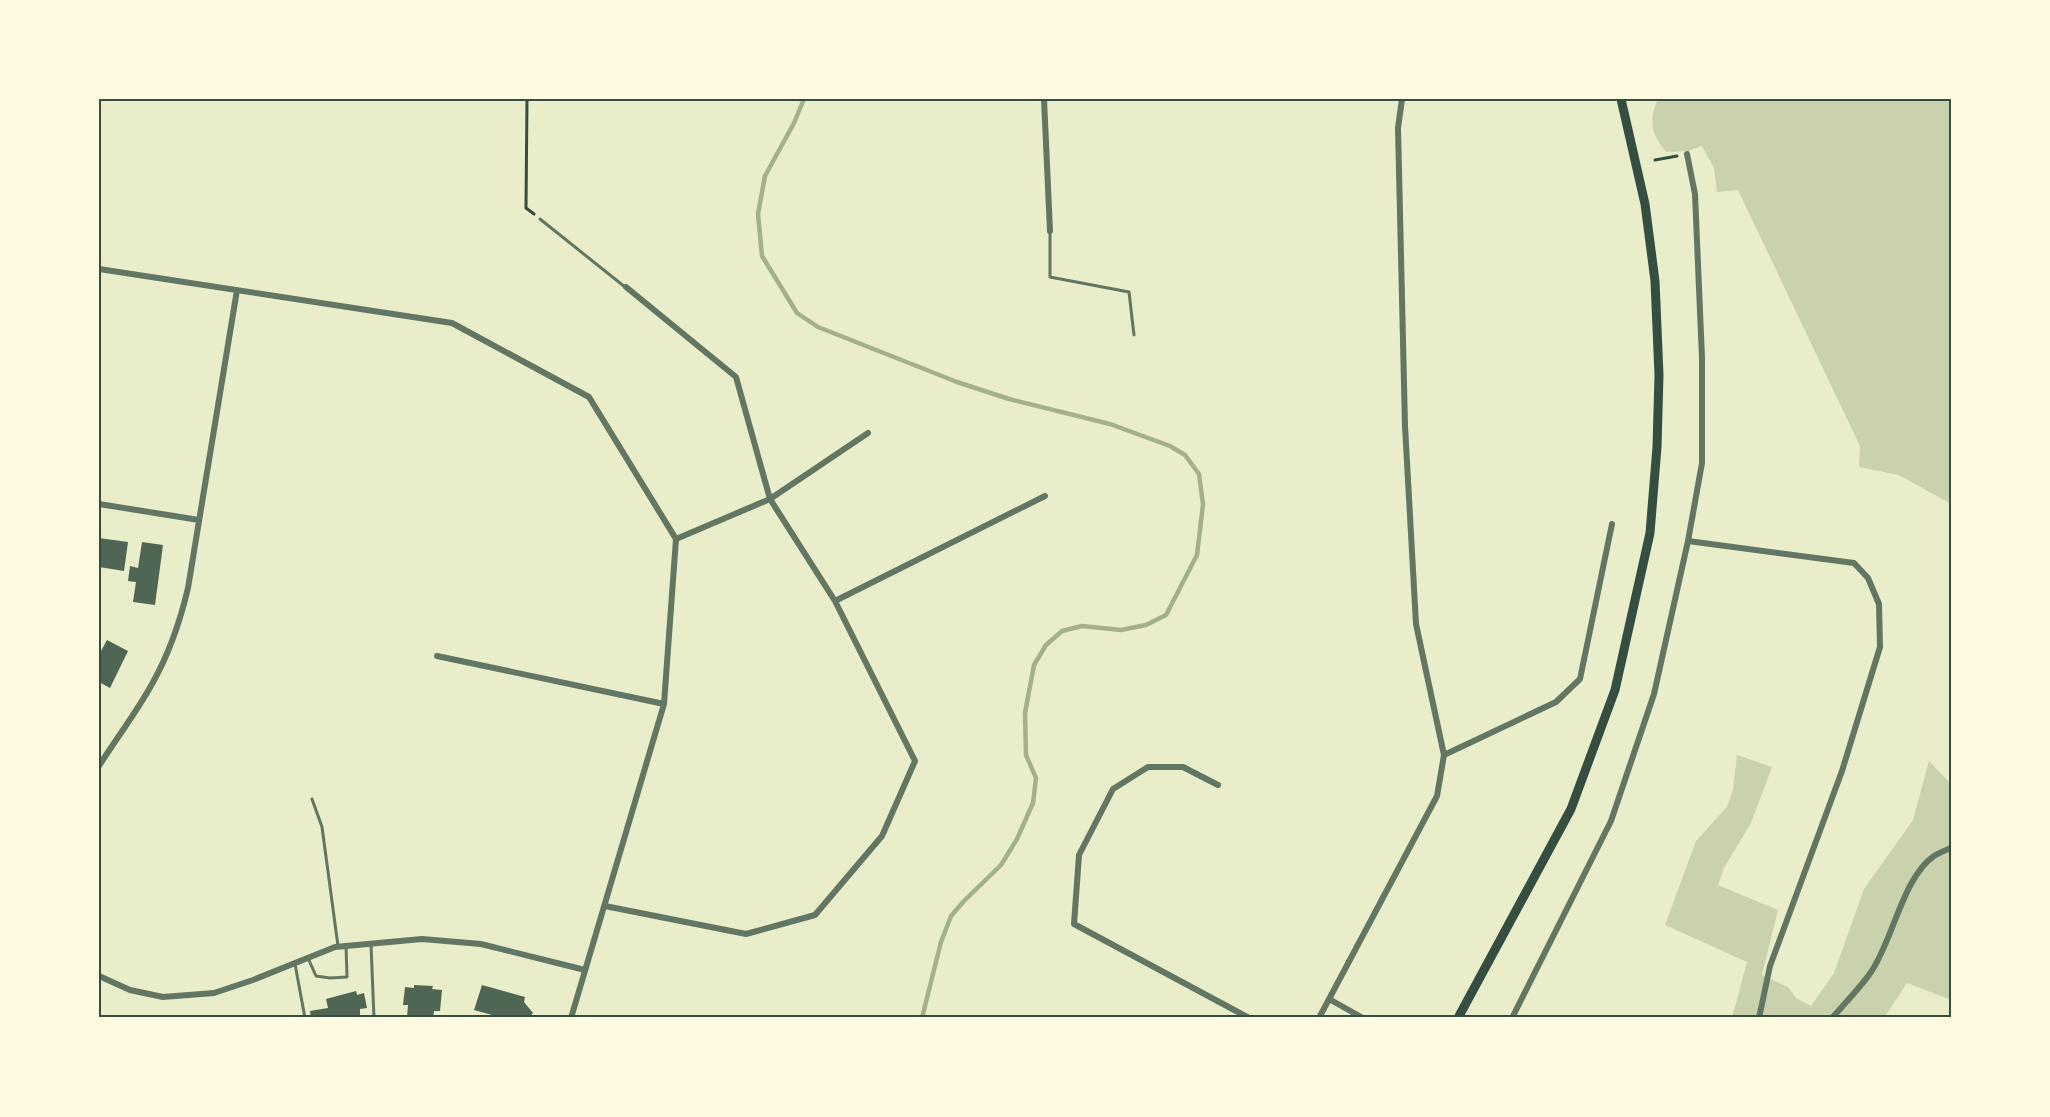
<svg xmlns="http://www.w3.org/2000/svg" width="2050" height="1117" font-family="'PT Sans Narrow',sans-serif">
  <rect width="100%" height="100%" fill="#e9edc9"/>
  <path fill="#cad2ad" d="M1658 99H1951V504L1899 475 1859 467 1860 446 1738 190 1717 192 1714 168 1702 146 1688 151 1666 152C1651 133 1648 121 1658 99Z
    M1737 755 1772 767 1751 823 1724 868 1718 885 1778 910 1762 975 1788 987 1796 998 1811 1006 1834 973 1864 889 1913 820 1929 761 1951 784V1000L1907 983 1884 1018H1732L1747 962 1665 925 1696 841 1727 807 1733 789Z"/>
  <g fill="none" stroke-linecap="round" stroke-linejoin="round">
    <path stroke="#a3b18a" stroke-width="4.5" d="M804 99 794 123 765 176 758 214 762 256 797 313 818 327 957 382 1009 399 1110 424 1170 446 1185 455 1199 474 1203 504 1197 555 1166 615 1146 625 1121 630 1082 626 1062 631 1046 645 1034 665 1025 713 1026 755 1036 778 1033 803 1017 839 1001 865 964 901 951 916 941 942 922 1018"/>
  </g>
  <path fill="#4f6655" d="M99 538 128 542 124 571 99 567Z
    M142 542 163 545 155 605 133 602 136 582 128 581 130 566 138 568Z
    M107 640 128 651 110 688 99 682V650L101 651Z
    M414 985 433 986 432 989 442 990 440 1011H434L433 1018H407L408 1005H403L405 987 414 988Z
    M482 985 525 997 524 1002 533 1013 529 1018H491L492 1015 474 1010Z
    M356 991 357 995 364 993 367 1008 360 1009V1018H311L310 1011 328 1008 326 999Z"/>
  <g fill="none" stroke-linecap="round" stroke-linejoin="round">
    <path stroke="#344e41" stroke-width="3" d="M527 99 526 208 534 214
      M1655 160 1677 156"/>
    <path stroke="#617663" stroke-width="3" d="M540 219 625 287
      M1050 231V277L1129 292 1134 335
      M312 799 322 827 338 946
      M371 945 374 1018
      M308 958 316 976 330 978 347 977 346 946
      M295 964 305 1018"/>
    <path stroke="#617663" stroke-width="6" d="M1044 99 1050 231
      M99 269 452 323 589 397 676 539 664 704 571 1018
      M99 504 199 520
      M676 539 770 499 868 433
      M1688 541 1854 563 1868 578 1879 604 1880 647 1842 771 1770 966 1759 1018
      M835 601 1045 496
      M437 656 664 704
      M1444 755 1556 702 1580 679 1612 524
      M99 766C116 739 136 713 152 684 169 654 180 622 188 588L237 290
      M1218 785 1183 767H1148L1113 789 1079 855 1074 924 1249 1018
      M605 906 746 934 815 915 882 836 915 761 835 601 770 499 736 377 626 287
      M99 976 130 990 163 997 214 993 253 980 335 947 422 939 481 944 585 970
      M1329 999 1363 1018
      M1319 1018 1437 796 1444 755 1416 624 1405 426 1398 128 1402 99
      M1512 1018 1611 821 1654 694 1688 541 1702 463V358L1695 194 1687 154
      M1832 1018C1845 1003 1860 988 1871 972 1893 940 1903 877 1934 856 1939 853 1946 850 1951 848"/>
    <path stroke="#344e41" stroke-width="9" d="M1458 1018 1571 809 1615 690 1650 533 1657 447 1659 375 1655 281 1645 204 1621 99"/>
  </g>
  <rect width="2050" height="1117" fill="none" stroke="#fefae0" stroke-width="201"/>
  <rect x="100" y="100" width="1850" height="916" fill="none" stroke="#344e41" stroke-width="2"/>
</svg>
